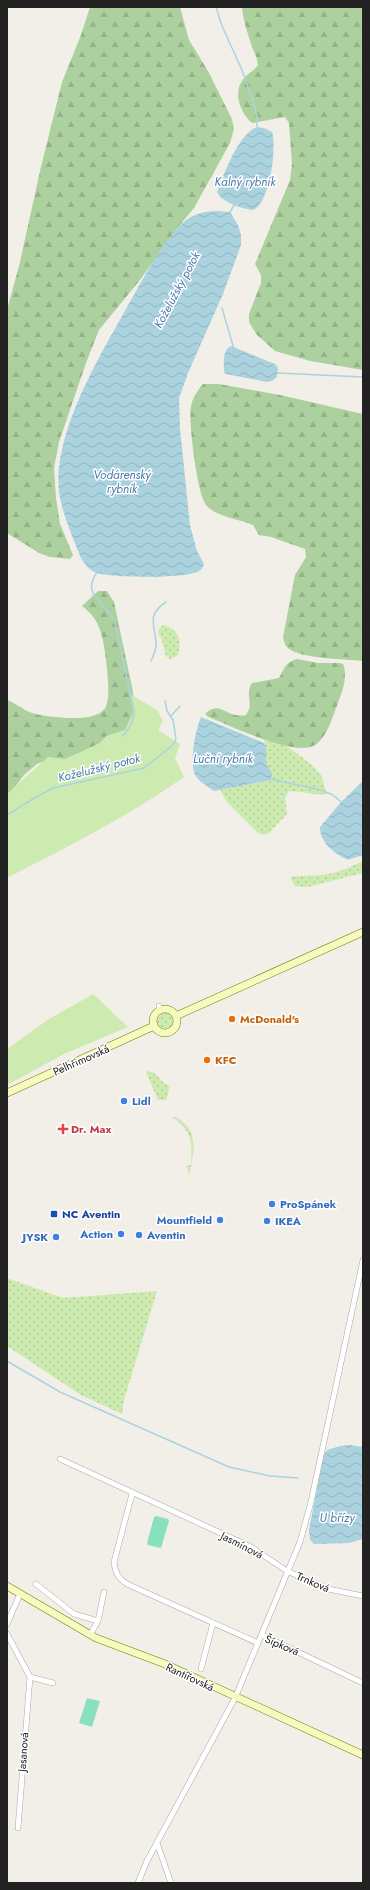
<svg xmlns="http://www.w3.org/2000/svg" width="370" height="1890" font-family="Jost,sans-serif">
  <defs>
    <pattern id="grass-dots" width="8" height="8" patternUnits="userSpaceOnUse"><rect width="8" height="8" fill="#cdebb0"/><path d="M2 2h.1M6 6h.1" fill="none" stroke="#b0c997" stroke-width="1.8" stroke-linecap="round"/></pattern>
    <pattern id="forest-firs" width="22" height="20" patternUnits="userSpaceOnUse"><rect width="22" height="20" fill="#add19e"/><path d="M5 1l3.5 6h-7zM16 11l3.5 6h-7z" fill="#95b388"/></pattern>
    <pattern id="water-waves" width="16" height="10" patternUnits="userSpaceOnUse"><rect width="16" height="10" fill="#aad3df"/><path d="M0 5q4-4 8 0t8 0" fill="none" stroke="#92b5bf"/></pattern>
  </defs>
  <rect width="100%" height="100%" fill="#f2efe9"/>
  <path fill="url(#grass-dots)" d="M163 625C179 628 183 642 177 656L170 659 166 656 161 638 158 634 159 629Z
    M264 740 287 746 311 764 321 775 327 794C314 796 302 791 289 791L285 798 287 814 269 833 262 835 257 832 227 802 220 790 271 780 266 763Z
    M363 861V873L308 887 295 886 290 877C300 875 311 876 321 875 336 874 350 867 363 861Z
    M157 1021a8 8 0 1 1 16 0a8 8 0 1 1-16 0Z
    M148 1071C159 1073 160 1083 170 1086L166 1100H158L146 1072Z
    M174 1117C178 1117 181 1120 184 1123 201 1138 191 1165 187 1184L189 1173 186 1166 191 1165C192 1142 193 1133 174 1118L169 1122Z
    M7 1278 63 1298 157 1291 124 1400 122 1414 81 1395 7 1346Z"/>
  <path fill="url(#forest-firs)" d="M90 7H180L189 40 208 71 232 119 234 129 230 143 194 208 179 226 140 280 99 330 86 363 59 442 54 468 56 498 60 524 73 555 70 559 50 557 39 553 7 533V310L20 262 40 171 62 82 81 35Z
    M242 7H363V370L310 361 275 351 257 335 249 322V314L261 283V275L255 264 290 180 292 164 289 123 285 117 252 123C241 114 233 94 242 81 246 74 254 71 258 65 257 57 255 54 252 47 248 34 243 21 242 7Z
    M203 384H219L280 395 363 414V661C347 659 300 659 288 648 285 646 284 641 283 637L295 575 306 557 305 549 271 537 259 535 253 525C239 519 216 517 206 505 197 494 188 420 191 406 193 397 197 391 203 384Z
    M98 591H107L114 602 133 692 135 709 133 720 119 739 65 759 48 760 37 764 25 774 12 791 7 796V700C16 703 23 710 32 713 45 717 82 721 95 715 101 713 106 709 107 703 111 691 105 642 100 630 97 620 90 612 82 606Z
    M297 659 318 663H340L343 664C349 680 340 696 335 711 331 722 325 739 315 745 295 758 230 725 208 717L205 714C221 699 225 719 246 715 255 703 244 696 252 683L279 678C285 668 284 663 297 659Z"/>
  <path fill="#cdebb0" d="M130 694 157 710 163 721 158 730 180 744 175 758 184 777C129 816 67 847 7 878V794L48 757 65 759 100 743 106 736 125 730 133 712Z
    M93 994 128 1027 64 1054 7 1085V1049L49 1019Z"/>
  <path fill="#88e0be" d="M156 1516 168 1519 169 1521 161 1548 148 1545 147 1543 154 1517Z
    M87 1698 100 1701 92 1727 79 1723Z"/>
  <path fill="url(#water-waves)" d="M257 127 264 128 272 132C277 147 270 204 253 210 243 209 221 202 217 192 224 174 238 134 257 127Z
    M219 211 230 212 238 225 241 235V245L223 294 188 373 179 398 180 429 190 525 197 551 204 564C203 567 202 569 199 571 187 579 112 578 97 573 89 570 84 564 80 556 69 527 55 500 59 468 65 413 101 354 127 307 142 281 163 240 185 221 195 213 207 211 219 211Z
    M231 346 275 364 278 368 277 377 272 381 267 382 226 374 224 372C224 364 222 350 231 346Z
    M201 717 264 743 266 748V763L272 773 271 780 214 791C207 786 196 780 194 772 190 759 196 728 201 717Z
    M363 781V855L348 860C335 854 320 843 320 827L341 802Z
    M351 1445 363 1447V1539L349 1543 314 1544 310 1540 309 1530 323 1457 327 1450 340 1446Z"/>
  <g fill="none" stroke-linecap="round" stroke-linejoin="round">
    <path stroke="#aad3df" stroke-width="1.5" d="M216 7 222 26 242 70 254 104 257 116V127
      M230 212 235 204
      M222 308 234 349
      M278 373 363 377
      M98 571C79 596 107 602 115 622L134 711C134 720 129 729 123 736
      M151 661C153 656 157 649 156 643 155 625 146 615 166 602
      M171 716 180 706
      M270 779 321 790 333 795 341 802
      M7 815 31 800 53 788 144 768 173 745 176 739 173 720 167 711 165 701
      M7 1361 60 1392 229 1467 270 1476 298 1478"/>
    <g stroke="#a9a9a9" stroke-width="6">
      <path id="street" d="M159 1006 160 1011
        M60 1459 251 1547 287 1571 328 1589 363 1596
        M132 1494 114 1562C115 1572 118 1578 127 1584L258 1643
        M36 1584 74 1614 98 1621
        M7 1624 20 1594
        M7 1634 30 1677 18 1828
        M90 1635 98 1621 104 1592
        M262 1635 363 1683
        M201 1669 213 1623
        M30 1677 53 1683
        M157 1843 171 1883
        M138 1883 147 1861 235 1698 300 1542 311 1502 363 1260"/>
    </g>
    <g stroke="#707d05" stroke-width="8">
      <path id="secondary" d="M153 1021a12 12 0 1 1 24 0a12 12 0 1 1-24 0Z
        M176 1016 363 932
        M7 1093 154 1026
        M7 1586 96 1638 165 1664 363 1755"/>
    </g>
    <use href="#street" stroke="#fff" stroke-width="5"/>
    <use href="#secondary" stroke="#f7fabf" stroke-width="7"/>
  </g>
  <g fill="#e8710a" stroke="#fff" stroke-width="1.5">
    <circle cx="232" cy="1019" r="4"/>
    <circle cx="207" cy="1060" r="4"/>
  </g>
  <g fill="#3f7fe0" stroke="#fff" stroke-width="1.5">
    <circle cx="124" cy="1101" r="4"/>
    <circle cx="272" cy="1204" r="4"/>
    <circle cx="220" cy="1220" r="4"/>
    <circle cx="267" cy="1221" r="4"/>
    <circle cx="121" cy="1234" r="4"/>
    <circle cx="139" cy="1235" r="4"/>
    <circle cx="56" cy="1237" r="4"/>
  </g>
  <path fill="#e0444e" stroke="#fff" stroke-width="1.5" d="M61 1123h4v4h4v4h-4v4h-4v-4h-4v-4h4z"/>
  <rect fill="#1a4fb4" stroke="#fff" stroke-width="1.5" x="50" y="1210" width="8" height="8" rx="2"/>
  <g text-anchor="middle" dominant-baseline="central" stroke-width="3" stroke-linejoin="round" paint-order="stroke">
    <g font-size="11" font-weight="bold" fill="#c56008" stroke="#fff" text-anchor="start">
      <text x="240" y="1019">McDonald's</text>
      <text x="215" y="1060">KFC</text>
    </g>
    <g font-size="11" fill="#222" stroke="#fff">
      <text transform="translate(81 1060) rotate(-24)">Pelhřimovská</text>
      <text transform="translate(242 1545) rotate(27)">Jasmínová</text>
      <text transform="translate(313 1582) rotate(23)">Trnková</text>
      <text transform="translate(282 1645) rotate(23)">Šípková</text>
      <text transform="translate(190 1677) rotate(25)">Rantířovská</text>
      <text transform="translate(23 1752) rotate(-86)">Jasanová</text>
    </g>
    <g font-size="11" font-weight="bold" fill="#366cbe" stroke="#fff" text-anchor="start">
      <text x="132" y="1101">Lidl</text>
      <text x="280" y="1204">ProSpánek</text>
      <text x="212" y="1220" text-anchor="end">Mountfield</text>
      <text x="275" y="1221">IKEA</text>
      <text x="113" y="1234" text-anchor="end">Action</text>
      <text x="147" y="1235">Aventin</text>
      <text x="48" y="1237" text-anchor="end">JYSK</text>
    </g>
    <g font-size="11" font-weight="bold" fill="#be3a42" stroke="#fff" text-anchor="start">
      <text x="71" y="1129">Dr. Max</text>
    </g>
    <g font-size="11" font-weight="bold" fill="#164399" stroke="#fff" text-anchor="start">
      <text x="62" y="1214">NC Aventin</text>
    </g>
    <g font-size="12" font-style="italic" fill="#4a7aab" stroke="#fff">
      <text x="245" y="182">Kalný rybník</text>
      <text transform="translate(177 290) rotate(-62)">Koželužský potok</text>
      <text x="122" y="475">Vodárenský<tspan x="122" dy="14">rybník</tspan></text>
      <text x="223" y="759">Luční rybník</text>
      <text transform="translate(99 768) rotate(-14)">Koželužský potok</text>
      <text x="337" y="1518">U břízy</text>
    </g>
  </g>
  <rect width="370" height="1890" fill="none" stroke="#222222" stroke-width="16"/>
</svg>
